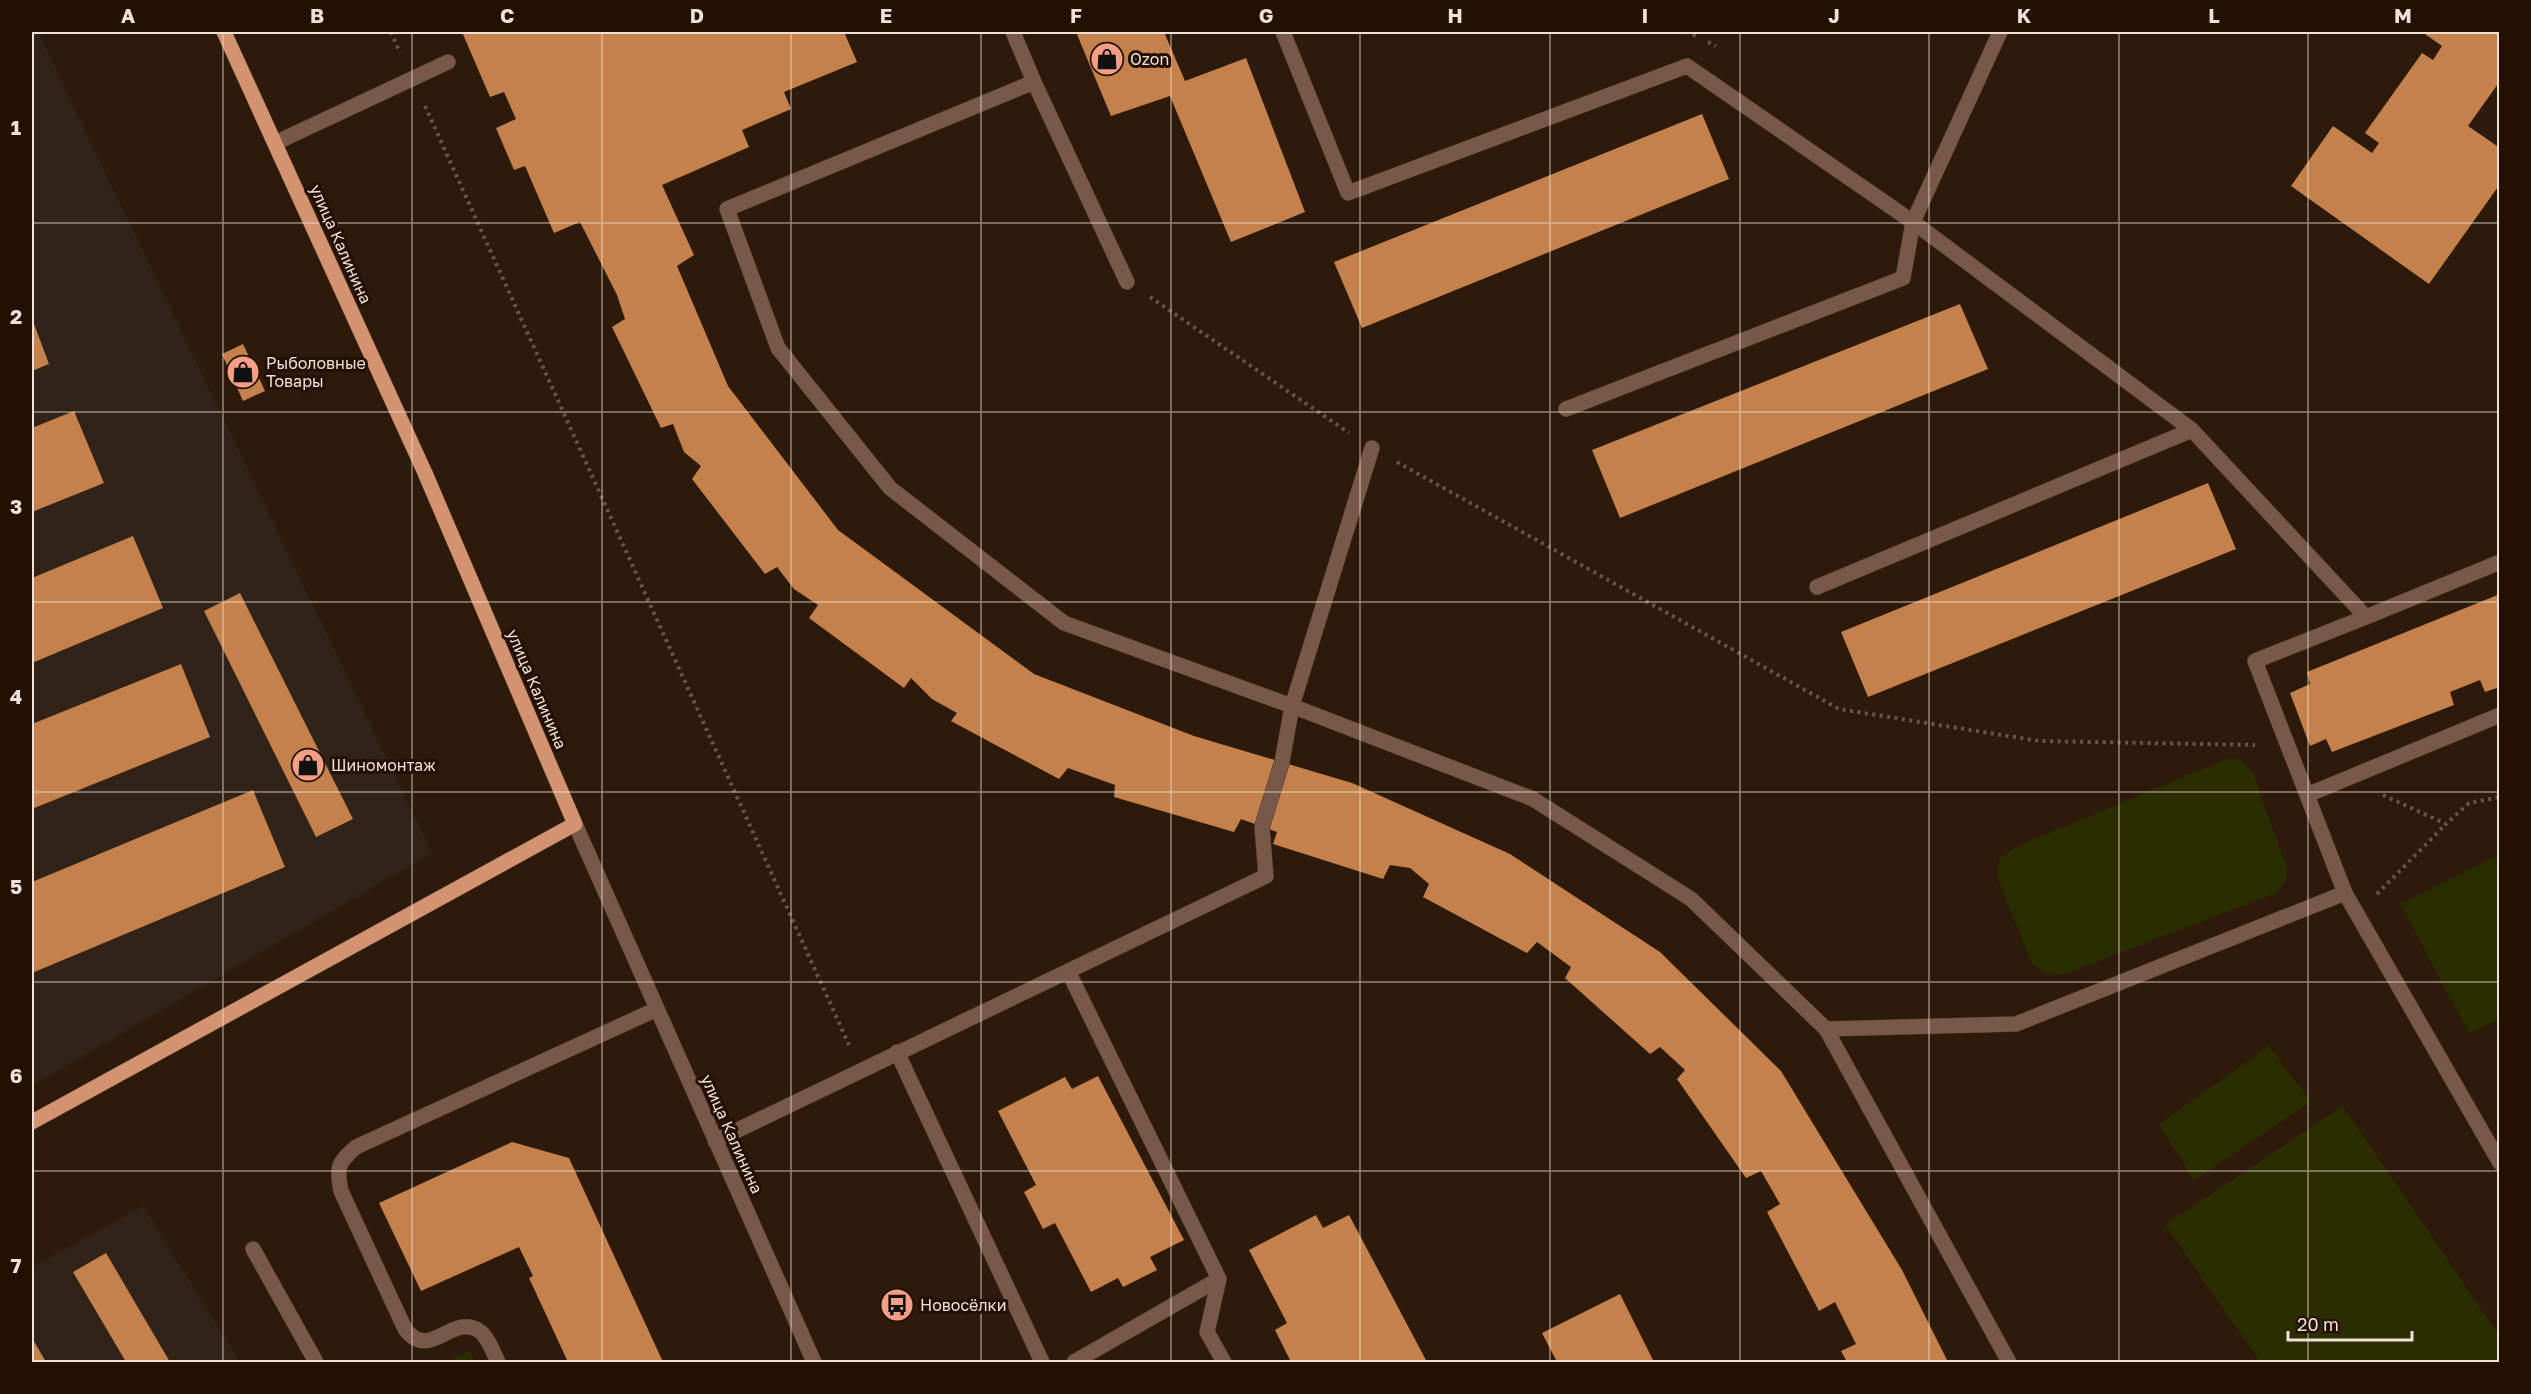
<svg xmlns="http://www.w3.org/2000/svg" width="2531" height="1394" font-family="'Golos Text',sans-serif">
  <rect width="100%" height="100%" fill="#2d1a0a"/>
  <path fill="#312317" d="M32 32H38L432 853 32 1086Z
    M143 1206 240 1362H32V1267Z"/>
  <path fill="#292d00" d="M2226 759H2239L2253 773 2288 871 2284 884 2276 893 2065 974 2048 975 2032 964 1998 880 1999 859 2015 847Z
    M2499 855V1020L2469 1033 2400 904Z
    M2269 1046 2311 1102 2194 1181 2159 1124Z
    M2343 1106 2499 1335V1362H2260L2165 1225Z
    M470 1351 475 1362H445Z"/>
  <path fill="#c4814c" d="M462 32H844L857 62 784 92 791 109 742 130 749 147 662 185 694 255 677 266 728 386 838 530 1034 674 1194 736 1352 783 1510 854 1660 952 1781 1071 1902 1270 1948 1362H1847L1841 1351 1856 1344 1835 1302 1819 1311 1767 1212 1780 1204 1761 1171 1746 1178 1677 1079 1685 1070 1660 1047 1650 1054 1565 978 1571 967 1537 942 1527 953 1423 897 1429 884 1410 868 1390 865 1383 879 1273 844 1277 832 1241 819 1234 832 1114 797 1115 785 1068 768 1059 779 951 721 957 713 932 699 911 678 904 688 809 618 818 605 794 589 777 567 765 574 692 479 701 466 684 452 673 424 661 428 612 327 625 319 617 295 580 222 554 233 525 166 514 170 496 128 516 119 504 92 490 97Z
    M1076 32H1164L1185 81 1246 58 1305 212 1231 242 1170 96 1111 116Z
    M2422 32H2500V81L2468 126 2500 148V184L2429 284 2291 186 2333 126 2372 153 2379 143 2365 133 2422 53 2433 60 2442 46Z
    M1702 114 1729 179 1362 328 1334 262Z
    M1960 304 1988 369 1620 518 1592 450Z
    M34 324 49 364 32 371V325Z
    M243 344 265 391 243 401 222 354Z
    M74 411 104 483 32 512V428Z
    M2208 483 2236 549 1868 697 1841 632Z
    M133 536 163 608 32 663V578Z
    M240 593 353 819 316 837 204 611Z
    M2500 594V687L2485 692 2480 680 2450 692 2454 705 2332 752 2326 739 2310 746 2290 693 2310 684 2307 672Z
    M181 664 210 737 32 809V724Z
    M253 790 285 867 32 973V882Z
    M1098 1076 1184 1240 1150 1257 1157 1270 1123 1287 1118 1278 1091 1292 1055 1223 1043 1229 1024 1192 1036 1185 998 1111 1065 1077 1072 1089Z
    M512 1142 569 1158 663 1362H568L529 1278 533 1276 519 1247 421 1291 379 1203Z
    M1316 1215 1323 1228 1349 1215 1427 1362H1291L1275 1330 1287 1323 1249 1250Z
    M106 1253 170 1362H126L73 1272Z
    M1620 1294 1654 1362H1557L1542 1333Z
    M32 1338 46 1362H32Z"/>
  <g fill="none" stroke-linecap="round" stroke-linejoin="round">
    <g stroke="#483627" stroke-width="16">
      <path id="minor" d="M1013 32 1034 82 1127 282
        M1283 32 1348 193 1687 66 1913 222 2192 430 2366 617 2500 562
        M1034 82 727 209 778 348 890 488 1064 623 1292 706 1533 799 1691 899 1826 1029 2009 1362
        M275 143 448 62
        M1566 409 1903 278 1913 222 2000 32
        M1817 587 2192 430
        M2307 795 2500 715
        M575 824 814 1362
        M2345 893 2500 1163
        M1068 971 1219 1279 1207 1332 1224 1362
        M1826 1029 2016 1024 2345 893 2255 661 2366 617
        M897 1052 1042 1362
        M715 1141 1266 876 1262 827 1282 762 1292 706 1372 448
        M253 1249 316 1362
        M498 1362C493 1352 488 1336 478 1330 451 1314 430 1362 405 1329L341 1191C336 1167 338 1163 356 1147L657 1009
        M1074 1362 1219 1279"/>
    </g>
    <g stroke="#483627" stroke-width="16">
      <path id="major" d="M32 1122 575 824 425 473 224 32"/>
    </g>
    <path stroke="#685648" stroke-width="4" stroke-dasharray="3 4.5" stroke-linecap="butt" d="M391 32 400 53
      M1686 32 1696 36
      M1708 42 1716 46
      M425 106 849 1045
      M1150 297 1349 433
      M1397 462 1839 709 2039 741 2255 745
      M2383 795 2446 824 2469 803 2500 797
      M2377 894 2446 824"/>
    <use href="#minor" stroke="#785949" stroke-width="15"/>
    <use href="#major" stroke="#d39371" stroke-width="15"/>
  </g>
  <path fill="none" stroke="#efe1d7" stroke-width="1.5" stroke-opacity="0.55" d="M223 32V1362M412 32V1362M602 32V1362M791 32V1362M981 32V1362M1171 32V1362M1360 32V1362M1550 32V1362M1740 32V1362M1929 32V1362M2119 32V1362M2308 32V1362M32 223H2500M32 412H2500M32 602H2500M32 792H2500M32 982H2500M32 1171H2500"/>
  <defs>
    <g id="shop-disc" transform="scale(1.725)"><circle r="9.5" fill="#f49e86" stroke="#231003"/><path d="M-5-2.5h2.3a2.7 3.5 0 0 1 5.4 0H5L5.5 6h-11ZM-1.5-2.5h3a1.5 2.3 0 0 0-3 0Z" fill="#111"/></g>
    <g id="bus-disc" transform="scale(1.725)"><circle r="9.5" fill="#f49e86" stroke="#231003"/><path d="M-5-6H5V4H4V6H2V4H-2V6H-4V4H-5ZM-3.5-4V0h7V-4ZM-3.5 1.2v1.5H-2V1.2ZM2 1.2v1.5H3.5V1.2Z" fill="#111"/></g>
  </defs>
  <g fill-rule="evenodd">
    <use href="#shop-disc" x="1107" y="59"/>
    <use href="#shop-disc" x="243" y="372"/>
    <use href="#shop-disc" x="308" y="765"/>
    <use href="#bus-disc" x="897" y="1305"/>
  </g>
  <g text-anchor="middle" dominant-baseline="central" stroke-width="6" stroke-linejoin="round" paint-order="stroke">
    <g font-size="16" fill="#efe1d7" stroke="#231003" text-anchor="start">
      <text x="1130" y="59">Ozon</text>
      <text x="266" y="363">Рыболовные<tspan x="266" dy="18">Товары</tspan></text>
      <text x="331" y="765">Шиномонтаж</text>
      <text x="920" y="1305">Новосёлки</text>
    </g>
    <g font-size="16" fill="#efe1d7" stroke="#231003">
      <text transform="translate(341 244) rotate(66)">улица Калинина</text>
      <text transform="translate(537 689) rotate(67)">улица Калинина</text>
      <text transform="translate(732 1134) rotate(66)">улица Калинина</text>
    </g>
  </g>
  <rect width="2531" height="1394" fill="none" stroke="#231003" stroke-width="66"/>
  <path d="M2288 1331v9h124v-9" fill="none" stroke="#efe1d7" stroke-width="3"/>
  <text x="2297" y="1331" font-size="18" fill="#efe1d7" stroke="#231003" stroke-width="4.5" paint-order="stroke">20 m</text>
  <rect x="33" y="33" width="2465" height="1328" fill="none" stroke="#efe1d7" stroke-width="2"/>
  <g font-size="20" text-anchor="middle" font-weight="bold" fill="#efe1d7">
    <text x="128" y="23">A</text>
    <text x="317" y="23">B</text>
    <text x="507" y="23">C</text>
    <text x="697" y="23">D</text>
    <text x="886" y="23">E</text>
    <text x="1076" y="23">F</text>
    <text x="1266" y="23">G</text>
    <text x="1455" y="23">H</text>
    <text x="1645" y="23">I</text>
    <text x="1834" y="23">J</text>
    <text x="2024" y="23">K</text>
    <text x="2214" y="23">L</text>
    <text x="2403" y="23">M</text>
    <text x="16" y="135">1</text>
    <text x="16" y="324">2</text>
    <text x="16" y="514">3</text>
    <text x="16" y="704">4</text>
    <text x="16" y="894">5</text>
    <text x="16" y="1083">6</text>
    <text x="16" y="1273">7</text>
  </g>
</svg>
